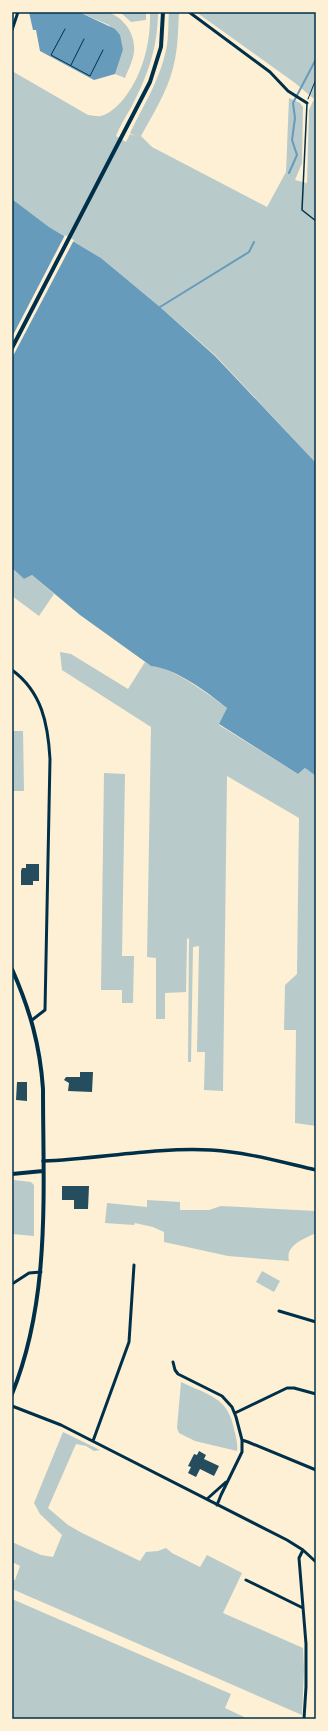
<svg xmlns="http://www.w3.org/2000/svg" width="328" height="1731" font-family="'Source Sans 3',sans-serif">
  <rect width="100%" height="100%" fill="#fdf0d5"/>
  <path fill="#b9caca" d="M79 12C87 12 98 10 106 12 124 16 136 35 134 52 133 61 128 70 125 78L115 74 123 50 109 25Z
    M120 12H146V20L131 22Z
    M150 12H158V14C157 50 148 74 132 106 126 116 120 126 116 136L126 142 130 134 135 136 130 133C143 106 160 80 166 50 169 37 168 24 169 12H179C178 31 178 50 173 68 167 92 153 114 141 136L152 147 267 207 286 172 289 98 300 103 303 107 302 163 295 180 307 183 309 110 314 99 295 83 196 12H316V95L314 99 316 100V463L215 355 160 307 101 258 49 227 12 199V71L88 115C92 115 97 117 101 116 109 114 115 108 121 102 142 78 151 43 150 12Z
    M12 568 24 579 32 575 54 594 39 616 12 596Z
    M60 652 71 654 128 689 145 662C151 667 156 666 163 668 186 678 207 693 227 708L219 725 298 774 305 768 316 776V1126L295 1123 296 1030H284L285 985 297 974 299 818 227 776 223 1091 204 1090 205 1052H197L199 946 193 947 191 1062H188L189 938 187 939 186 992 165 993V1019H156V958L147 957 151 727 62 670Z
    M12 731H23L24 791H12Z
    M104 773 125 774 122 956H134L133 1003H122V990H101Z
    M14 1180 31 1182 34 1185V1236L12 1234Z
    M147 1200 180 1202V1210H209L221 1206 316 1211V1233C304 1239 285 1245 289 1261L228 1256 164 1242V1232L153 1227 135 1223 134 1225 105 1223 107 1203 147 1207Z
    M262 1271 280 1281 274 1292 256 1282Z
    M181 1382C208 1395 228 1397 234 1429 236 1437 238 1444 237 1451L195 1441 179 1433 177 1428Z
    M63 1432 100 1450 94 1451 86 1446 76 1444 48 1508 68 1525 82 1533 140 1561 146 1552 158 1551 166 1548 172 1553 200 1567 207 1555 242 1573 223 1613 303 1648 304 1669 302 1715 12 1589V1580H15L20 1566 12 1562V1542L41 1555 53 1557 62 1535 40 1514 34 1503Z
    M12 1599 231 1694 225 1708 244 1717V1719H12Z"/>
  <path fill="#669bbc" d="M29 12H79L115 29 120 35 123 50 115 74 94 80 40 51 36 30H33Z
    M12 199 49 227 101 258 160 307 215 356 316 463V776L305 768 298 774 219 724 227 708C207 692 177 669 151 666L80 615 32 575 24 579 12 568Z"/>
  <path fill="#fdf0d5" d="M65 235 74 240 12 358V337Z"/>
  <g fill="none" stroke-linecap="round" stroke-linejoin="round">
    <path stroke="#669bbc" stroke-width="2" d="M289 173 297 155 292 140 295 118 293 103 316 59
      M160 307 249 252 254 242"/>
  </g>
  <path fill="#264d5e" d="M26 864H39V881H33V885H21V871L22 868H26Z
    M80 1072H93L92 1092 68 1091 69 1083 64 1080 66 1077H80Z
    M17 1082H27V1101L16 1100Z
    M62 1186H89L88 1209H74V1200H62Z
    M199 1451 206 1455 204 1459 219 1466 214 1476 200 1469 196 1477 188 1473 191 1467 188 1466 194 1454 197 1455Z"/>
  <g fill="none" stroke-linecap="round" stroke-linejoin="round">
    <path stroke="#003049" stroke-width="1" d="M65 29 51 55 90 76 103 50
      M71 65 84 39
      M308 99 316 79"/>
    <path stroke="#003049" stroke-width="1.5" d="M307 103 302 210 316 221"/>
    <path stroke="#003049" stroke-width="3" d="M189 12 270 72 288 91 307 103
      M12 30 18 12
      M12 670C42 692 48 724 50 759L45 1010 32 1020
      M12 1284 29 1273 41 1272
      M279 1311 316 1322
      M173 1362 175 1370 178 1374 222 1396 232 1407 236 1417 242 1440V1452L221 1495 217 1505
      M12 1406 61 1425 287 1540 303 1550 316 1562
      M235 1413 287 1388H294L316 1394
      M242 1440 248 1442 316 1470
      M93 1441 129 1342 134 1265
      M207 1499 226 1482
      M303 1550 299 1558 306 1644V1687L304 1719
      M246 1580 303 1608"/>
    <path stroke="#003049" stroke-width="3.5" d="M43 1161C98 1159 155 1147 211 1150 246 1152 281 1162 316 1170"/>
    <path stroke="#003049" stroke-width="4" d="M12 348 150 82 161 47 163 12
      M12 969C30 1010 40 1045 43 1089 43 1191 51 1298 12 1394
      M12 1174 43 1171"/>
  </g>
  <rect width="328" height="1731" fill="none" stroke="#fdf0d5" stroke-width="26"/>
  <rect x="13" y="13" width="302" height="1705" fill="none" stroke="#003049" stroke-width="1.5"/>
</svg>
